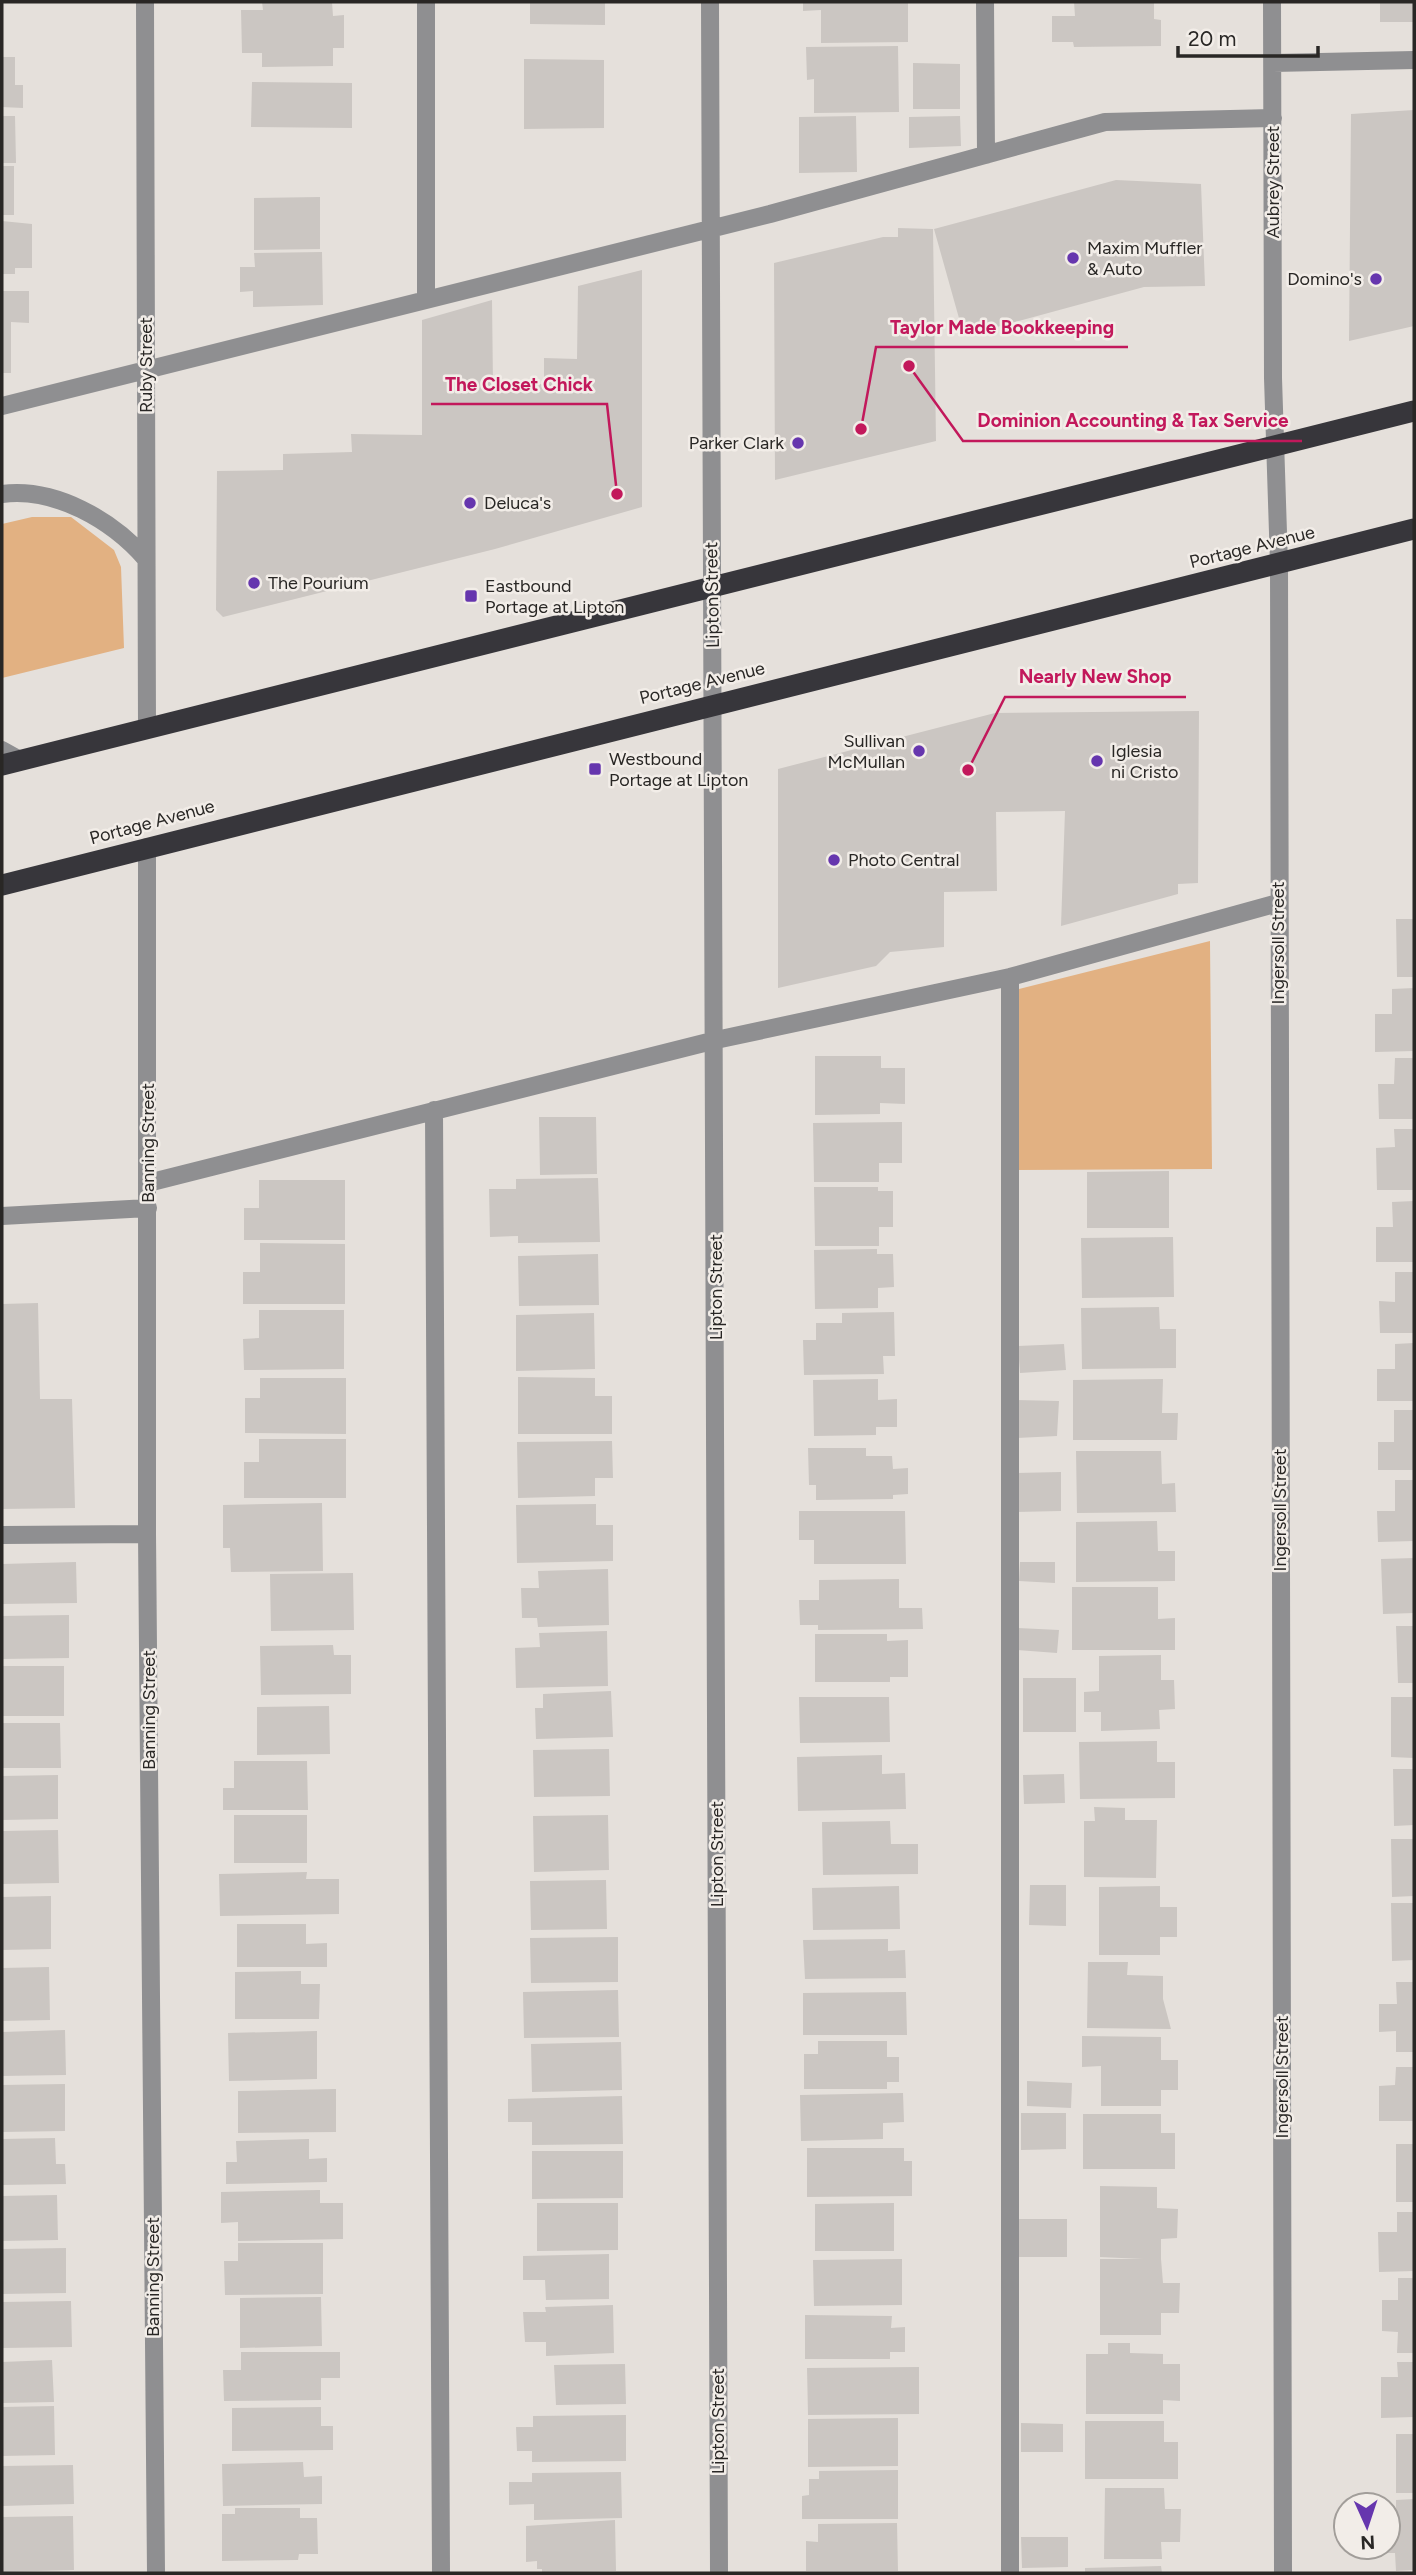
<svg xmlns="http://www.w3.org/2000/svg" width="1416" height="2575" font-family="Figtree,sans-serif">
  <rect width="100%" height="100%" fill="#e5e0db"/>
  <path fill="#e2b182" d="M32 517H71L114 550 121 567 124 648 2 678V524Z
    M1210 941 1212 1169 1017 1170 1015 990Z"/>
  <path fill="#cbc6c2" d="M262 2H332L333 16 344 15V48H333V66L262 67V53H242L241 10H263Z
    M530 2H605V25L530 24Z
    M803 2H908V42L821 43V10L803 11Z
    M1074 2H1154V19L1161 20V46L1074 47 1073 42H1052V16H1075Z
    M1380 2H1414V22H1380Z
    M898 46 899 112 814 113V79L807 80 806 47Z
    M2 57H15V85H23V108L2 107Z
    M524 59 604 60V128L524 129Z
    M913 63 960 64V109H913Z
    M252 82 352 83V128L251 127Z
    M1414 110V326L1349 341 1351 114Z
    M2 116H15L16 163H2Z
    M856 116 857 172 799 173V117Z
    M960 116 961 146 909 148V117Z
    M2 166H14V215H2Z
    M1116 180 1201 184 1205 286 1144 287 964 336 934 229Z
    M320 197V249L254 250V198Z
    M2 221 32 224V268H15V274H2Z
    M898 228 933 229 936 441 775 480 774 263 883 237H898Z
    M322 252 323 305 253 307V291L240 292V267H255L254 253Z
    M642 270V507L495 549 223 617 216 610 217 471 283 470V454L352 452 351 434 422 435V320L492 300 493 386 544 384V358L577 359 578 286Z
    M2 291H29V323L11 322V373H2Z
    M1199 711 1198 883 1178 884V894L1061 926 1065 811 996 812 997 891 944 892V947L890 952 876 966 778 988V769L995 713Z
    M1396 919H1414V977H1397Z
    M1414 988V1051L1375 1052V1014H1392V989Z
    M815 1056H881V1068H905V1104L880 1103V1114L815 1115Z
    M1395 1058H1414V1119H1379L1378 1084H1394Z
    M539 1117H596L597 1174 540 1175Z
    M902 1122V1163H879V1182H814L813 1123Z
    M1394 1129H1414V1190H1377L1376 1148 1395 1147Z
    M1169 1171V1228H1087V1172Z
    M598 1178 600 1242 518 1243V1236L490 1237 489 1189H516V1179Z
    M259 1180H345V1240H244V1208H259Z
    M814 1187H878V1191H893V1227H879V1246H815Z
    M1414 1201V1262H1376V1227H1393L1392 1202Z
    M1173 1237 1174 1297 1082 1298 1081 1238Z
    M260 1243 345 1244V1304H243V1272H260Z
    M877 1249V1254H893L894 1287 878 1288V1308L815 1309 814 1250Z
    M598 1254 599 1305 519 1306 518 1256Z
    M1395 1272H1414V1333H1380L1379 1301 1395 1302Z
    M38 1303 40 1399H72L75 1508 2 1509V1304Z
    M1159 1307 1160 1329H1176V1368L1082 1369 1081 1308Z
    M259 1310H344V1369L244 1370 243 1339 259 1338Z
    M894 1312 895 1356H883L884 1374 804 1375 803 1340H816V1323H842V1313Z
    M594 1313 595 1369 516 1371V1315Z
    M1414 1343V1401H1377V1369H1395V1344Z
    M1064 1344 1066 1370 1020 1373 1018 1346Z
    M518 1377 595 1378V1396H612V1434H518Z
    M260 1378H346V1434L245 1433V1398H260Z
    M878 1379V1400L897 1399V1427H876V1435L814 1436 813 1380Z
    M1163 1379 1162 1413H1178L1177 1440H1073V1380Z
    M1016 1400 1059 1401 1057 1436 1017 1438Z
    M1394 1410H1414V1470H1378V1442H1394Z
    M259 1439H346V1498H244V1462H259Z
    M612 1441 613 1478H595V1496L518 1498 517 1442Z
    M808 1448H866V1456H892L893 1469 908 1468V1494L893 1495V1499L816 1500V1485H809Z
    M1076 1451H1161L1162 1484 1175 1483 1176 1512 1077 1513Z
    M1061 1472V1511L1015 1512V1473Z
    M1395 1480H1414V1541L1378 1542 1377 1511H1395Z
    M322 1503 323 1571 231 1572 230 1548H223V1505Z
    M596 1504V1525H613V1561L517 1563 516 1505Z
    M799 1511H905L906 1564H814V1540H799Z
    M1157 1521 1158 1551H1175V1581L1076 1582V1522Z
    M1414 1558V1613L1383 1614 1381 1559Z
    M76 1562 77 1603 2 1604V1564Z
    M1020 1562H1055V1583L1019 1581Z
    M608 1569 609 1625 538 1627 537 1618H522L521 1588H539L538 1571Z
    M353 1573 354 1630 271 1631 270 1574Z
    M899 1579V1608H922L923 1629 818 1630V1625H800L799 1600H819V1580Z
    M1072 1587H1158V1619L1175 1618V1650H1072Z
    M69 1615V1658L2 1659V1616Z
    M1396 1626H1414V1683H1398Z
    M1018 1628 1059 1630 1057 1653 1017 1650Z
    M607 1631 608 1686 516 1688 515 1648 540 1647 539 1633Z
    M815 1634H887V1641L908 1640V1677H890V1682H815Z
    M333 1645 334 1655H351V1694L261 1695 260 1646Z
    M1161 1655V1680H1174L1175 1709 1159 1710 1160 1729 1101 1731V1712H1084V1692L1099 1691V1656Z
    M2 1666H64V1716H2Z
    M1023 1678H1076V1732H1023Z
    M611 1691 613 1737 536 1739 535 1708H543V1694Z
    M799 1697H889L890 1742 800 1743Z
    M1391 1697H1414V1758L1391 1757Z
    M329 1706 330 1754 257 1755V1707Z
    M2 1723H60L61 1768H2Z
    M1157 1741V1762H1175V1798L1080 1799 1079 1742Z
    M609 1749 610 1796 534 1797 533 1750Z
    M882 1755V1774L905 1773 906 1809 798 1811 797 1757Z
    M234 1761H307L308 1810H223V1788H234Z
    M1393 1769H1414V1825L1394 1826Z
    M1064 1774 1065 1803 1024 1804 1023 1775Z
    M58 1775V1819L2 1820V1776Z
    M1094 1807 1125 1808V1820H1157L1156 1878 1084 1877V1821H1095Z
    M234 1815H307V1863H234Z
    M608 1815 609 1870 534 1872 533 1816Z
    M890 1821 891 1844H918V1874L823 1875 822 1822Z
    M58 1830 59 1883 2 1884V1831Z
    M1391 1839H1414V1896L1392 1897Z
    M307 1872 306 1879H339V1914L220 1916 219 1874Z
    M606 1880 607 1929 531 1930 530 1881Z
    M1030 1885H1066V1926L1029 1925Z
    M899 1886 900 1929 813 1930 812 1888Z
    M1160 1886V1907H1177V1937H1160V1955H1099V1887Z
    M51 1896V1949L2 1950V1897Z
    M1391 1903H1414V1960L1392 1961Z
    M237 1924H306V1944L327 1943V1967H237Z
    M618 1937V1982L531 1983 530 1938Z
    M888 1939V1951L905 1950 906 1978 805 1979 803 1940Z
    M1088 1962H1128L1127 1975 1163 1976V1999L1171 2029 1087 2028Z
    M49 1967 50 2020 2 2021V1968Z
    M301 1971V1984H320L319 2019H235V1972Z
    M1396 1982H1414V2052H1396V2031L1379 2032V2004H1397Z
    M618 1990 619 2037 524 2038 523 1992Z
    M906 1992 907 2035H803V1993Z
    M65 2030 66 2075 2 2076V2032Z
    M317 2031V2079L229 2081 228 2033Z
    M1082 2036 1161 2037V2060H1178V2090H1161V2106H1101V2066L1082 2067Z
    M818 2041H887V2057H899V2082H887V2089H804V2054H818Z
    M621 2042 622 2090 532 2092 531 2044Z
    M1396 2067H1414V2121H1379V2086L1395 2085Z
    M1027 2081 1072 2083 1071 2108 1027 2106Z
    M65 2084V2131L2 2132V2085Z
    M336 2089V2132L238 2133V2091Z
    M903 2093 904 2122 883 2123V2139L801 2141 800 2095Z
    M622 2096 623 2144 532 2145V2122H508V2099Z
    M1021 2113H1066V2149L1021 2150Z
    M1083 2114H1161V2133H1175V2169H1083Z
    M55 2138 56 2164H65L66 2184 2 2185V2139Z
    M309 2139V2159L327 2158V2182L226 2184V2162H237L236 2141Z
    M1396 2144H1414V2202H1396Z
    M807 2148H904V2161H912V2196L807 2197Z
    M532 2151H623V2198L532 2199Z
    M1100 2186 1157 2187V2208L1178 2209 1177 2238 1161 2239V2259L1163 2283H1180L1179 2313H1161V2335H1100V2259H1143L1100 2257Z
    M320 2190V2203H343V2239L238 2241V2222L221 2223V2192Z
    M57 2195 58 2240 2 2241V2196Z
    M537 2203H618V2250L537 2251Z
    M894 2203V2251H815V2204Z
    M1397 2212H1414V2271L1379 2272 1378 2232H1397Z
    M1019 2219H1067V2257H1019Z
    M238 2243H323V2294L225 2295 224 2261H238Z
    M66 2248V2293L2 2294V2249Z
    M609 2254V2299L546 2300 545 2280H523V2256Z
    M902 2259V2305L814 2306 813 2260Z
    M1398 2278H1414V2353H1397L1398 2332 1382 2331V2300H1398Z
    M321 2297 322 2346 240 2348V2298Z
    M71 2301 72 2347 2 2348V2302Z
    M613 2305 614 2353 546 2356V2342H525L523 2312H546L545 2307Z
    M805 2315 892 2316 891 2328 905 2327V2352H890V2359H805Z
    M1108 2343H1130V2353L1163 2354V2364H1180V2401L1163 2400V2414H1086V2354H1108Z
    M241 2352H340V2378H321V2400L224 2401 223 2370H241Z
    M52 2360 54 2402 2 2403V2362Z
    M1397 2362H1414V2417L1381 2418V2377H1398Z
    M625 2364 626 2404 556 2405 554 2365Z
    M919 2367V2414L808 2415 807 2368Z
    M54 2406 55 2455 2 2456V2407Z
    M321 2407V2426H333V2450L232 2451V2408Z
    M626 2415V2461L532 2462V2451H517L516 2427H533V2416Z
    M898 2418V2466L808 2467V2419Z
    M1085 2421H1164V2442H1178V2479H1085Z
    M1021 2423 1063 2424V2452H1021Z
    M1396 2434H1414V2493H1396Z
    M303 2462 304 2477 322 2476V2504L223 2506 222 2464Z
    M73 2465 74 2504 2 2506V2466Z
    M898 2470V2519H802V2496L809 2495V2479H819V2471Z
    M621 2472 622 2518 534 2520V2504L509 2505V2482H532V2473Z
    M1105 2488H1164L1165 2509H1181L1180 2542H1161L1162 2559H1104Z
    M1414 2499V2570L1396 2571 1395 2553H1382V2547H1388V2519H1396V2500Z
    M235 2508H300V2518H317L318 2554H299L298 2560 222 2561V2514H235Z
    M73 2516 74 2570 2 2572V2517Z
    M615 2520 616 2571 542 2572V2569H537V2561L526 2562V2526Z
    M897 2523 898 2571H806V2541L818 2542V2524Z
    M1021 2537H1068V2567L1022 2568Z
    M1161 2566 1162 2573H1085V2568Z"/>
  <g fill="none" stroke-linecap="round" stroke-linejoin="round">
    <path stroke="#8f8f91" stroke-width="18" d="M145 2 147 729
      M710 2 719 2573
      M985 2 986 155
      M1272 2 1273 378 1279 564 1283 2573
      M1273 63 1414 60
      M426 299V2
      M2 406 770 214 1105 122 1273 118
      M2 494C55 487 112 520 146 559
      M2 750 20 760
      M147 847V1534L156 2573
      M1010 977V2573
      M434 1110 441 2573
      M148 1183 716 1040 1010 977 1278 903
      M2 1216 148 1208
      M2 1535 147 1534"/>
    <path stroke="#37363b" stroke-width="21" d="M2 765 1414 411
      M2 885 1414 529"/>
  </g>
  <g fill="#6636ae" stroke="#f2ede8" stroke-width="2.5">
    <circle cx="1073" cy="258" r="7"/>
    <circle cx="1376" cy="279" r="7"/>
    <circle cx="798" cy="443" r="7"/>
    <circle cx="470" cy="503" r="7"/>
    <circle cx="254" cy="583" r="7"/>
    <rect x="464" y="589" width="14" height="14" rx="3.5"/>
    <circle cx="919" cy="751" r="7"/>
    <circle cx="1097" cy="761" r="7"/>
    <rect x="588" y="762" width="14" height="14" rx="3.5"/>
    <circle cx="834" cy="860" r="7"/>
  </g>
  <g text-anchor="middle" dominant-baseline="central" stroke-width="5" stroke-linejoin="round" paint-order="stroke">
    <g font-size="18" fill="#292725" stroke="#f2ede8">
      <text transform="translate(1273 182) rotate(-90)">Aubrey Street</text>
      <text transform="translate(146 365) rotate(-90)">Ruby Street</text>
      <text transform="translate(1252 547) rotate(-14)">Portage Avenue</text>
      <text transform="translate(712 595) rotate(-91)">Lipton Street</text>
      <text transform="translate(702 683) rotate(-14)">Portage Avenue</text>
      <text transform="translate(152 822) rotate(-15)">Portage Avenue</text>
      <text transform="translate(1278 943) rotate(-90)">Ingersoll Street</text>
      <text transform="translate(148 1143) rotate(-90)">Banning Street</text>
      <text transform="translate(716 1287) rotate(-90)">Lipton Street</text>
      <text transform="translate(1280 1510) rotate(-90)">Ingersoll Street</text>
      <text transform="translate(149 1710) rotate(-90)">Banning Street</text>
      <text transform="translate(717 1854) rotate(-90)">Lipton Street</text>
      <text transform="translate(1282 2077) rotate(-90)">Ingersoll Street</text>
      <text transform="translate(153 2277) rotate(-90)">Banning Street</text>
      <text transform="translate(718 2421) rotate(-90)">Lipton Street</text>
    </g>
    <g font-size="18" fill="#292725" stroke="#f2ede8" text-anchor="start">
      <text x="1087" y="248">Maxim Muffler<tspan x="1087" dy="21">&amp; Auto</tspan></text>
      <text x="1362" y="279" text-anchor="end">Domino's</text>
      <text x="784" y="443" text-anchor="end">Parker Clark</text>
      <text x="484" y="503">Deluca's</text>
      <text x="268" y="583">The Pourium</text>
      <text x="485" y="586">Eastbound<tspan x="485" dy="21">Portage at Lipton</tspan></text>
      <text x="905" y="741" text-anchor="end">Sullivan<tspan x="905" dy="21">McMullan</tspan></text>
      <text x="1111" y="751">Iglesia<tspan x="1111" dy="21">ni Cristo</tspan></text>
      <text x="609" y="759">Westbound<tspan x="609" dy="21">Portage at Lipton</tspan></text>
      <text x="848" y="860">Photo Central</text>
    </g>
  </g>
  <path fill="none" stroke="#c2185b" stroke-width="2.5" d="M861 429L876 347H1128M617 494L607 404H431M909 366L963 441H1302M968 770L1005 697H1186"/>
  <g fill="#c2185b" stroke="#f2ede8" stroke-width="2.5">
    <circle cx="861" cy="429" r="7"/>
    <circle cx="617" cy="494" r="7"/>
    <circle cx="909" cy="366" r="7"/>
    <circle cx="968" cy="770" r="7"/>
  </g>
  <g font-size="19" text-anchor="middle" font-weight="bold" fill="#c2185b" stroke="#f2ede8" stroke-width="5" stroke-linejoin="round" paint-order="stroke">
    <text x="1002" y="334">Taylor Made Bookkeeping</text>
    <text x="519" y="391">The Closet Chick</text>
    <text x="1133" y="427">Dominion Accounting &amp; Tax Service</text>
    <text x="1095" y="683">Nearly New Shop</text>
  </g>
  <rect width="1416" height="2575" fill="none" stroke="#292725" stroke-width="7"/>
  <g transform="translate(1367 2526) rotate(177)"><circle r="33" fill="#f2ede8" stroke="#a29e9a" stroke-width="2"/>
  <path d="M0-5L12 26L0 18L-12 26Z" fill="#6636ae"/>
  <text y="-10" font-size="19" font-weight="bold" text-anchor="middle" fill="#292725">N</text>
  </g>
  <path d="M1178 46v10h140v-10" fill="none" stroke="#292725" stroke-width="3.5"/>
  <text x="1188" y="46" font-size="21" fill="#292725" stroke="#f2ede8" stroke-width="5" paint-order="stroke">20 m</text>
</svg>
